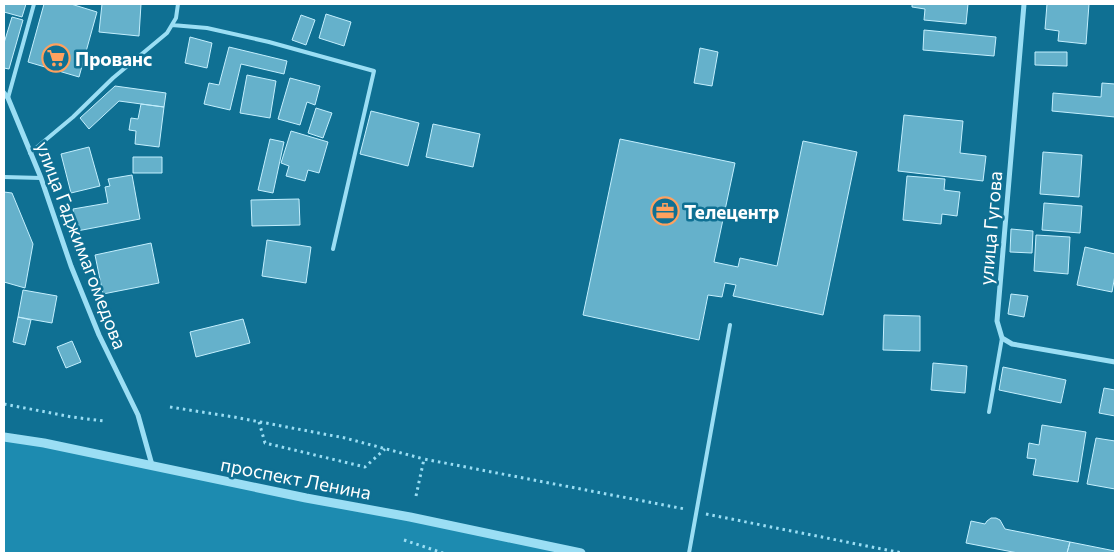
<svg xmlns="http://www.w3.org/2000/svg" width="1119" height="557" font-family="Commissioner,sans-serif">
  <rect width="100%" height="100%" fill="#0f7093"/>
  <path fill="#1d8bb0" d="M4 437 581 553H4Z"/>
  <path fill="#65b1cb" stroke="#c3effe" d="M4 4H26L22 17 4 12Z
    M44 4H71L97 12 79 77 28 62Z
    M102 4H141L139 36 99 32Z
    M912 4H968L966 24 924 20 925 9 912 7Z
    M1047 4H1089L1086 44 1058 41 1059 31 1045 29Z
    M326 14 351 22 344 46 319 38Z
    M301 15 315 20 306 45 292 40Z
    M12 17 23 20 9 69 4 68V43Z
    M924 30 996 37 994 56 923 50Z
    M190 37 212 43 207 68 185 63Z
    M229 47 287 61 284 74 241 64 230 110 204 104 209 83 219 85Z
    M700 48 718 52 712 86 694 83Z
    M1035 52H1067V66L1035 65Z
    M247 75 276 81 270 118 240 113Z
    M290 78 320 86 315 105 307 102 300 125 278 119Z
    M1102 83 1115 84V117L1052 111 1053 93 1101 97Z
    M115 86 166 93 164 107 119 101 89 129 80 118Z
    M141 104 164 107 159 147 135 144 136 131 129 130 131 118 138 119Z
    M316 108 332 113 323 138 308 133Z
    M371 111 419 123 408 166 360 154Z
    M904 115 963 121 960 153 986 156 983 181 898 171Z
    M433 124 480 134 473 167 426 157Z
    M291 131 328 142 319 173 308 170 305 181 286 176 289 166 281 163Z
    M270 139 284 142 273 193 258 190Z
    M620 139 735 163 714 262 738 267 740 258 777 266 803 141 857 152 823 315 733 296 736 285 725 283 722 297 708 295 699 340 583 315Z
    M89 147 100 186 71 193 61 154Z
    M1043 152 1082 155 1079 197 1040 194Z
    M133 157H162V173H133Z
    M132 175 140 219 77 231 73 209 108 203 105 187 110 186 108 179Z
    M907 176 945 179 944 190 960 192 957 216 942 214 941 224 903 220Z
    M4 192 12 193 33 244 25 288 4 282Z
    M299 199 300 225 252 226 251 200Z
    M1044 203 1082 206 1080 233 1042 230Z
    M1011 229 1033 231 1032 253 1010 252Z
    M1036 235 1070 237 1068 274 1034 271Z
    M267 240 311 247 306 283 262 276Z
    M151 243 159 283 103 294 95 255Z
    M1085 247 1115 254V275L1112 292 1077 285Z
    M23 290 57 296 52 323 18 317Z
    M1011 294 1028 296 1024 317 1008 314Z
    M884 315 920 316V351L883 350Z
    M18 317 31 320 25 345 13 342Z
    M243 319 250 343 196 357 190 332Z
    M72 341 81 362 66 368 57 347Z
    M933 363 967 366 965 393 931 390Z
    M1003 367 1066 380 1061 403 999 390Z
    M1104 388 1115 390V416L1099 413Z
    M1042 425 1086 432 1078 482 1033 475 1036 459 1027 458 1029 443 1039 445Z
    M1096 438 1115 441V489L1087 484Z
    M991 518H996L1000 520 1005 529 1070 542 1067 553H1018L966 543 971 521 985 524 987 521Z
    M1070 542 1115 551V553H1067Z"/>
  <g fill="none" stroke-linecap="round" stroke-linejoin="round">
    <path stroke="#9bdef4" stroke-width="3" stroke-dasharray="2.5 4" stroke-linecap="butt" d="M4 404 72 417 104 421
      M170 407 234 417 345 438 424 459
      M259 422 265 443 365 467 385 449
      M416 496 424 459 685 509
      M706 514 902 553
      M404 540 443 553"/>
    <path stroke="#9bdef4" stroke-width="4" d="M172 25 207 28 269 42 374 71 333 249
      M8 98 34 4
      M30 153 73 117 113 78 167 33 176 18 178 4
      M4 177 41 178
      M989 412 1002 338
      M689 553 730 325"/>
    <path stroke="#9bdef4" stroke-width="5" d="M1024 4 997 321 1002 338 1012 344 1115 362
      M4 93 8 98 41 178 71 266 99 335 138 415 152 465"/>
    <path stroke="#9bdef4" stroke-width="9" d="M4 437 44 443 306 498 410 517 581 553"/>
  </g>
  <defs>
    <g id="supermarket-ring" transform="scale(1.4375)"><circle r="9.5" fill="#0f7093" stroke="#ffa15e" stroke-width="1.5"/><path d="M-6-5.5h2.5l.6 2H6L4.5 2H-2.5L-4.4-4H-6ZM-1.5 3.2a1.3 1.3 0 1 0 .1 0ZM3 3.2a1.3 1.3 0 1 0 .1 0Z" fill="#ffa15e"/></g>
    <g id="office-ring" transform="scale(1.4375)"><circle r="9.5" fill="#0f7093" stroke="#ffa15e" stroke-width="1.5"/><path d="M-6-3h4V-5.5h4V-3h4V5H-6ZM-1-4.5V-3h2v-1.5ZM-6 0V1H6V0Z" fill="#ffa15e"/></g>
  </defs>
  <g fill-rule="evenodd">
    <use href="#supermarket-ring" x="56" y="58"/>
    <use href="#office-ring" x="665" y="211"/>
  </g>
  <g text-anchor="middle" dominant-baseline="central" stroke-width="5" stroke-linejoin="round" paint-order="stroke">
    <g font-size="19" font-weight="bold" fill="#fff" stroke="#0f7093" text-anchor="start">
      <text x="75" y="58">Прованс</text>
      <text x="684" y="211">Телецентр</text>
    </g>
    <g font-size="19" fill="#fff" stroke="#0f7093">
      <text transform="translate(990 228) rotate(-85)">улица Гугова</text>
      <text transform="translate(82 245) rotate(69)">улица Гаджимагомедова</text>
      <text transform="translate(296 478) rotate(11)">проспект Ленина</text>
    </g>
  </g>
  <rect width="1119" height="557" fill="none" stroke="#ffffff" stroke-width="10"/>
</svg>
